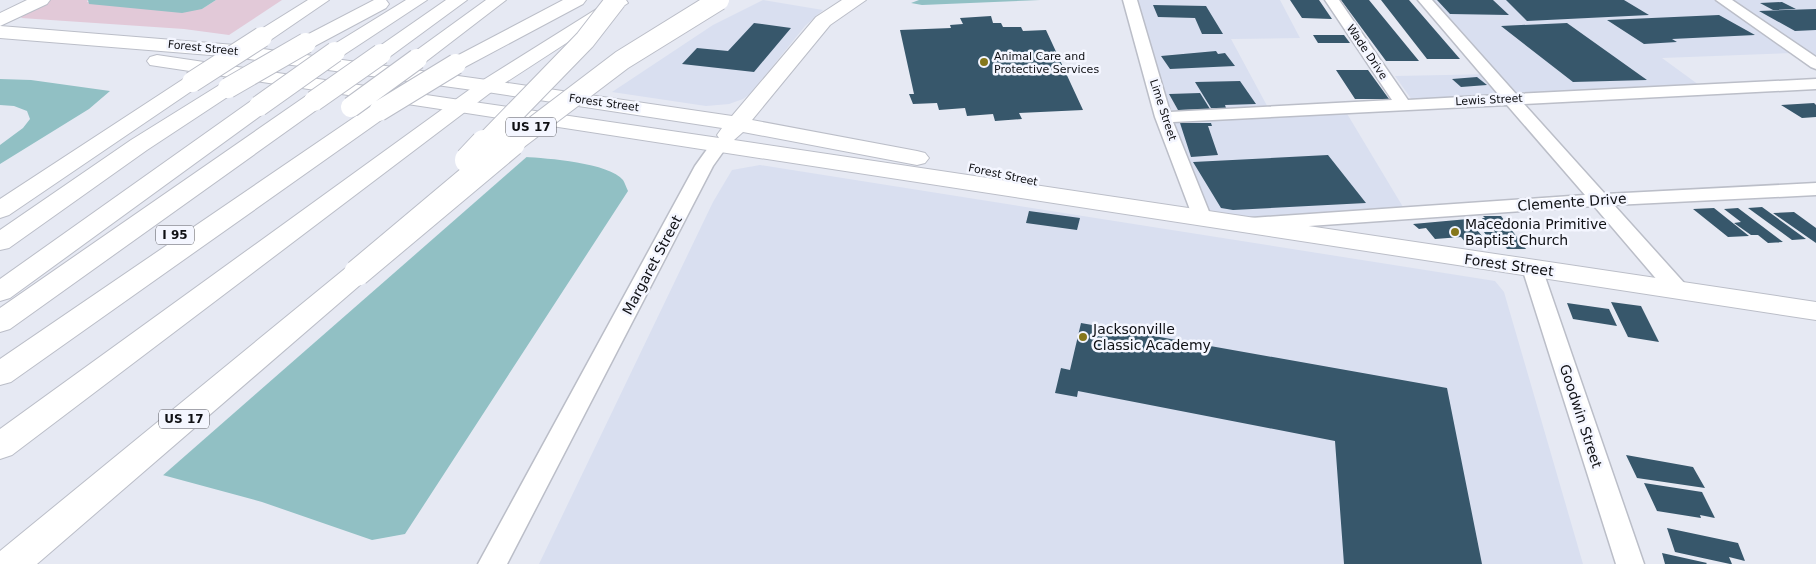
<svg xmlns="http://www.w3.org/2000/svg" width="1816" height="564" font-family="'DejaVu Sans',sans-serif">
  <rect width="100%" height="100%" fill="#e6e9f3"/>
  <path fill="#d9dff0" d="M763 0 823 10 805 26 750 94 743 99 729 104 706 106 612 92 713 25Z
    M1136 0H1280L1300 38 1231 39 1272 115 1346 112 1409 217 1305 226 1205 210 1172 120Z
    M1431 0H1816V69L1793 53 1662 58 1699 85 1412 100 1395 76 1496 74Z
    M760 165 1495 281 1504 292 1583 564H539L713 202 732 170Z"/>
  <path fill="#e2c9d8" d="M50 0H88L87 2 202 9 216 0H282L229 35 184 29 21 18 27 11Z"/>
  <path fill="#91c0c4" d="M88 0H216L202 9 182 13 89 4Z
    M919 0H1040L922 5 911 3Z
    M0 79 31 80 110 91 89 109 0 164V145L23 128 30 119 27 111 14 106 0 105Z
    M525 157C546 158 610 163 623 180 625 183 626 187 628 191L405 534 372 540 262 502 133 467Z"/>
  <path fill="#e6e9f3" d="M530 154 161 477 132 470 504 157Z"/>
  <path fill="#37576b" d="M1290 0H1319L1332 19 1302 18Z
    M1341 0H1369L1419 61H1386Z
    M1381 0H1409L1460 59H1427Z
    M1437 0H1493L1509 15 1450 14Z
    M1506 0H1624L1649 15 1527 21Z
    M1782 2 1796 9 1773 10 1760 3Z
    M1153 5 1206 6 1223 34H1202L1195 18 1158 17Z
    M1816 9V30L1795 31 1759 11Z
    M1719 15 1755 35 1672 39 1677 42 1644 44 1607 20Z
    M991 16 993 23H1001L1003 27H1021L1023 31 1046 30 1083 110 1019 113 1022 119 995 121 993 114 967 116 965 108 939 110 937 103 913 104 909 94H914L900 30 951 28 950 25 963 24 960 18Z
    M754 23 791 28 754 72 682 64 697 48 728 51Z
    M1567 23 1647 80 1573 82 1501 26Z
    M1313 35H1344L1350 43H1318Z
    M1216 51 1218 54 1225 53 1235 66 1170 69 1161 56Z
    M1336 70H1368L1389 99H1355Z
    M1477 77 1487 85 1461 87 1452 79Z
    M1240 81 1256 104 1225 105 1226 108H1211L1195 82Z
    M1200 93 1210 109 1178 110 1169 94Z
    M1814 103 1816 105V117L1802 118 1781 105Z
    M1180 123H1211L1212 126H1208L1218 155 1191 157Z
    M1328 155 1366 203 1233 210 1221 208 1193 162Z
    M1762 207 1806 239 1792 240 1748 208Z
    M1714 208 1749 236 1728 237 1693 209Z
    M1738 208 1783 242 1768 243 1758 235H1751L1734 223 1741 222 1724 209Z
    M1029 211 1080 218 1077 230 1026 223Z
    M1794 212 1816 228V243L1773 213Z
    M1483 216H1501L1526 249H1507L1501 241H1490L1484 232H1495L1488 223H1485L1482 218H1485Z
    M1468 219 1487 242 1466 243 1461 237 1435 239 1426 228 1419 229 1413 224Z
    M1611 302 1641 306 1659 342 1628 337Z
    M1567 303 1609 309 1617 326 1573 319Z
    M1081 323 1447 388 1482 564H1344L1335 441 1078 391 1077 397 1055 393 1061 368 1070 370Z
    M1626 455 1693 467 1705 488 1637 478Z
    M1644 483 1702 492 1715 518 1700 515 1701 518 1657 511Z
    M1667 528 1738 543 1745 561 1729 557 1732 564H1730L1675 552Z
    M1662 553 1707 563 1706 564H1665Z"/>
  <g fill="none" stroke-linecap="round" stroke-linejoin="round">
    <g stroke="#bbbec8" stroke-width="3">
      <path id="street" d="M1123 0H1137L1170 112 1392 100 1325 0H1339L1408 100 1499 95 1418 0H1432L1516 94 1816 79V89L1524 104 1605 194 1816 183V195L1614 205 1686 285 1689 290 1686 295 1678 297 1670 295 1594 206 1251 230 1244 228 1241 224 1244 220 1251 218 1585 195 1507 105 1173 122 1212 219 1209 223H1195L1155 117Z
        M1716 0H1732L1816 57V69L1811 67Z
        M719 140 725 141 728 145 713 166 507 564H478L695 166 713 141Z
        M1532 262 1539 263 1542 268 1644 564H1616L1522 268 1525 263Z"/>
    </g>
    <g stroke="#bbbec8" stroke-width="2">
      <path id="secondary" d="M842 0H866L830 25 752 120 917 151 925 153 929 158 925 163 917 165 743 132 734 140 1816 302V320L460 112 452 111 449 106 452 101 460 100 719 138 717 135 722 128 487 92 480 90 477 86 480 82 487 80 732 116 816 17Z"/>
    </g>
    <g stroke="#bbbec8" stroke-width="2">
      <path id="primary" d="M0 26 235 45 487 80 494 82 497 86 494 90 487 92 235 57 0 38Z
        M157 55 460 100 468 101 471 106 468 111 460 112 150 65 147 61 150 57Z"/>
    </g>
    <g stroke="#bbbec8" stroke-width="2">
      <path id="highway" d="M27 0H50L47 4 0 26V13Z
        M308 0H329L269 41H255L252 37 255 33Z
        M374 0H386L389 4 386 8 313 47H299L296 43 299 39Z
        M406 0H427L342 56H328L325 52 328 48Z
        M446 0H467L388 58H374L371 54 374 50Z
        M486 0H506L424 63H410L407 59 410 55Z
        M563 0H586L583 4 463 68 456 70 449 68 446 64 449 60Z
        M611 0H626L628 3 494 90 12 455 0 459V429L480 82Z
        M192 76 199 78 202 82 199 86 9 215 0 218V199L185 78Z
        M228 82 235 84 238 88 235 92 147 150 9 248 0 250V230L131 140 221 84Z
        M314 95 322 96 325 101 322 106 10 329 0 332V308L306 96Z
        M259 100 267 101 270 106 267 111 10 298 0 301V279L251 101Z
        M379 105 387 106 390 111 387 116 11 382 0 385V359L371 106Z
        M357 265 367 267 371 273 367 279 37 564H0V551L347 267Z"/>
    </g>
    <use href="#street" fill="#fff" fill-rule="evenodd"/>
    <use href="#secondary" fill="#fff" fill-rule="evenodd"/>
    <use href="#primary" fill="#fff" fill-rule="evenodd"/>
    <use href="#highway" fill="#fff" fill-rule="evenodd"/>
    <g stroke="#bbbec8" stroke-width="22" stroke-linecap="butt">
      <path id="highway-bridge-far1" d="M192 82 262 37
        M228 88 306 43
        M314 101 381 54
        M259 106 335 52
        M351 107 417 59
        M379 111 456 64
        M483 145 585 40 616 0
        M510 145 622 60 719 0"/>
    </g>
    <g stroke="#bbbec8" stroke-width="28" stroke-linecap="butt">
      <path id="highway-bridge" d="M468 160 484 143
        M357 273 512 143"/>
    </g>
    <use href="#highway-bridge-far1" stroke="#fff" stroke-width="20"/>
    <use href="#highway-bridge" stroke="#fff" stroke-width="26"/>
  </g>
  <g fill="#85771b" stroke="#f4f6ff" stroke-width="2">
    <circle cx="984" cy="62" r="5"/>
    <circle cx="1455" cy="232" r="5"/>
    <circle cx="1083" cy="337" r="5"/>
  </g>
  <g text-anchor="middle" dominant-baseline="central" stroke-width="5" stroke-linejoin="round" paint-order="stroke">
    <g font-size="11" fill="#0f1014" stroke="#f4f6ff">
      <text transform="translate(203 48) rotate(6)">Forest Street</text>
      <text transform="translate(1367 52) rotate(56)">Wade Drive</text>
      <text transform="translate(1489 100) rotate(-3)">Lewis Street</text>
      <text transform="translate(604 103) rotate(8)">Forest Street</text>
      <text transform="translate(1163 110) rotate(72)">Lime Street</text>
      <text transform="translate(1003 175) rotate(12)">Forest Street</text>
    </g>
    <g font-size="11" fill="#0f1014" stroke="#f4f6ff" text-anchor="start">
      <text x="994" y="56">Animal Care and<tspan x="994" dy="13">Protective Services</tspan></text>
    </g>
    <g fill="#f4f6ff" stroke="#54555a" stroke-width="1">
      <rect x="506" y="117.5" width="50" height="19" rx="4"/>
      <rect x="156" y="225.5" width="38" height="19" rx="4"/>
      <rect x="159" y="409.5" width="50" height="19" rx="4"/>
    </g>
    <g font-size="12" font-weight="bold" fill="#0f1014">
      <text x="531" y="127">US 17</text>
      <text x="175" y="235">I 95</text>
      <text x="184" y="419">US 17</text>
    </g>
    <g font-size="14" fill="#0f1014" stroke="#f4f6ff">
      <text transform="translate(1572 202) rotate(-4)">Clemente Drive</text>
      <text transform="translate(652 265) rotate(-62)">Margaret Street</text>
      <text transform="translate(1509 265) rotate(8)">Forest Street</text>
      <text transform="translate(1581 416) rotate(72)">Goodwin Street</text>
    </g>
    <g font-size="14" fill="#0f1014" stroke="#f4f6ff" text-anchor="start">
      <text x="1465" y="224">Macedonia Primitive<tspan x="1465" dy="16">Baptist Church</tspan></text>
      <text x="1093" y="329">Jacksonville<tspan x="1093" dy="16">Classic Academy</tspan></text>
    </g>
  </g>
</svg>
